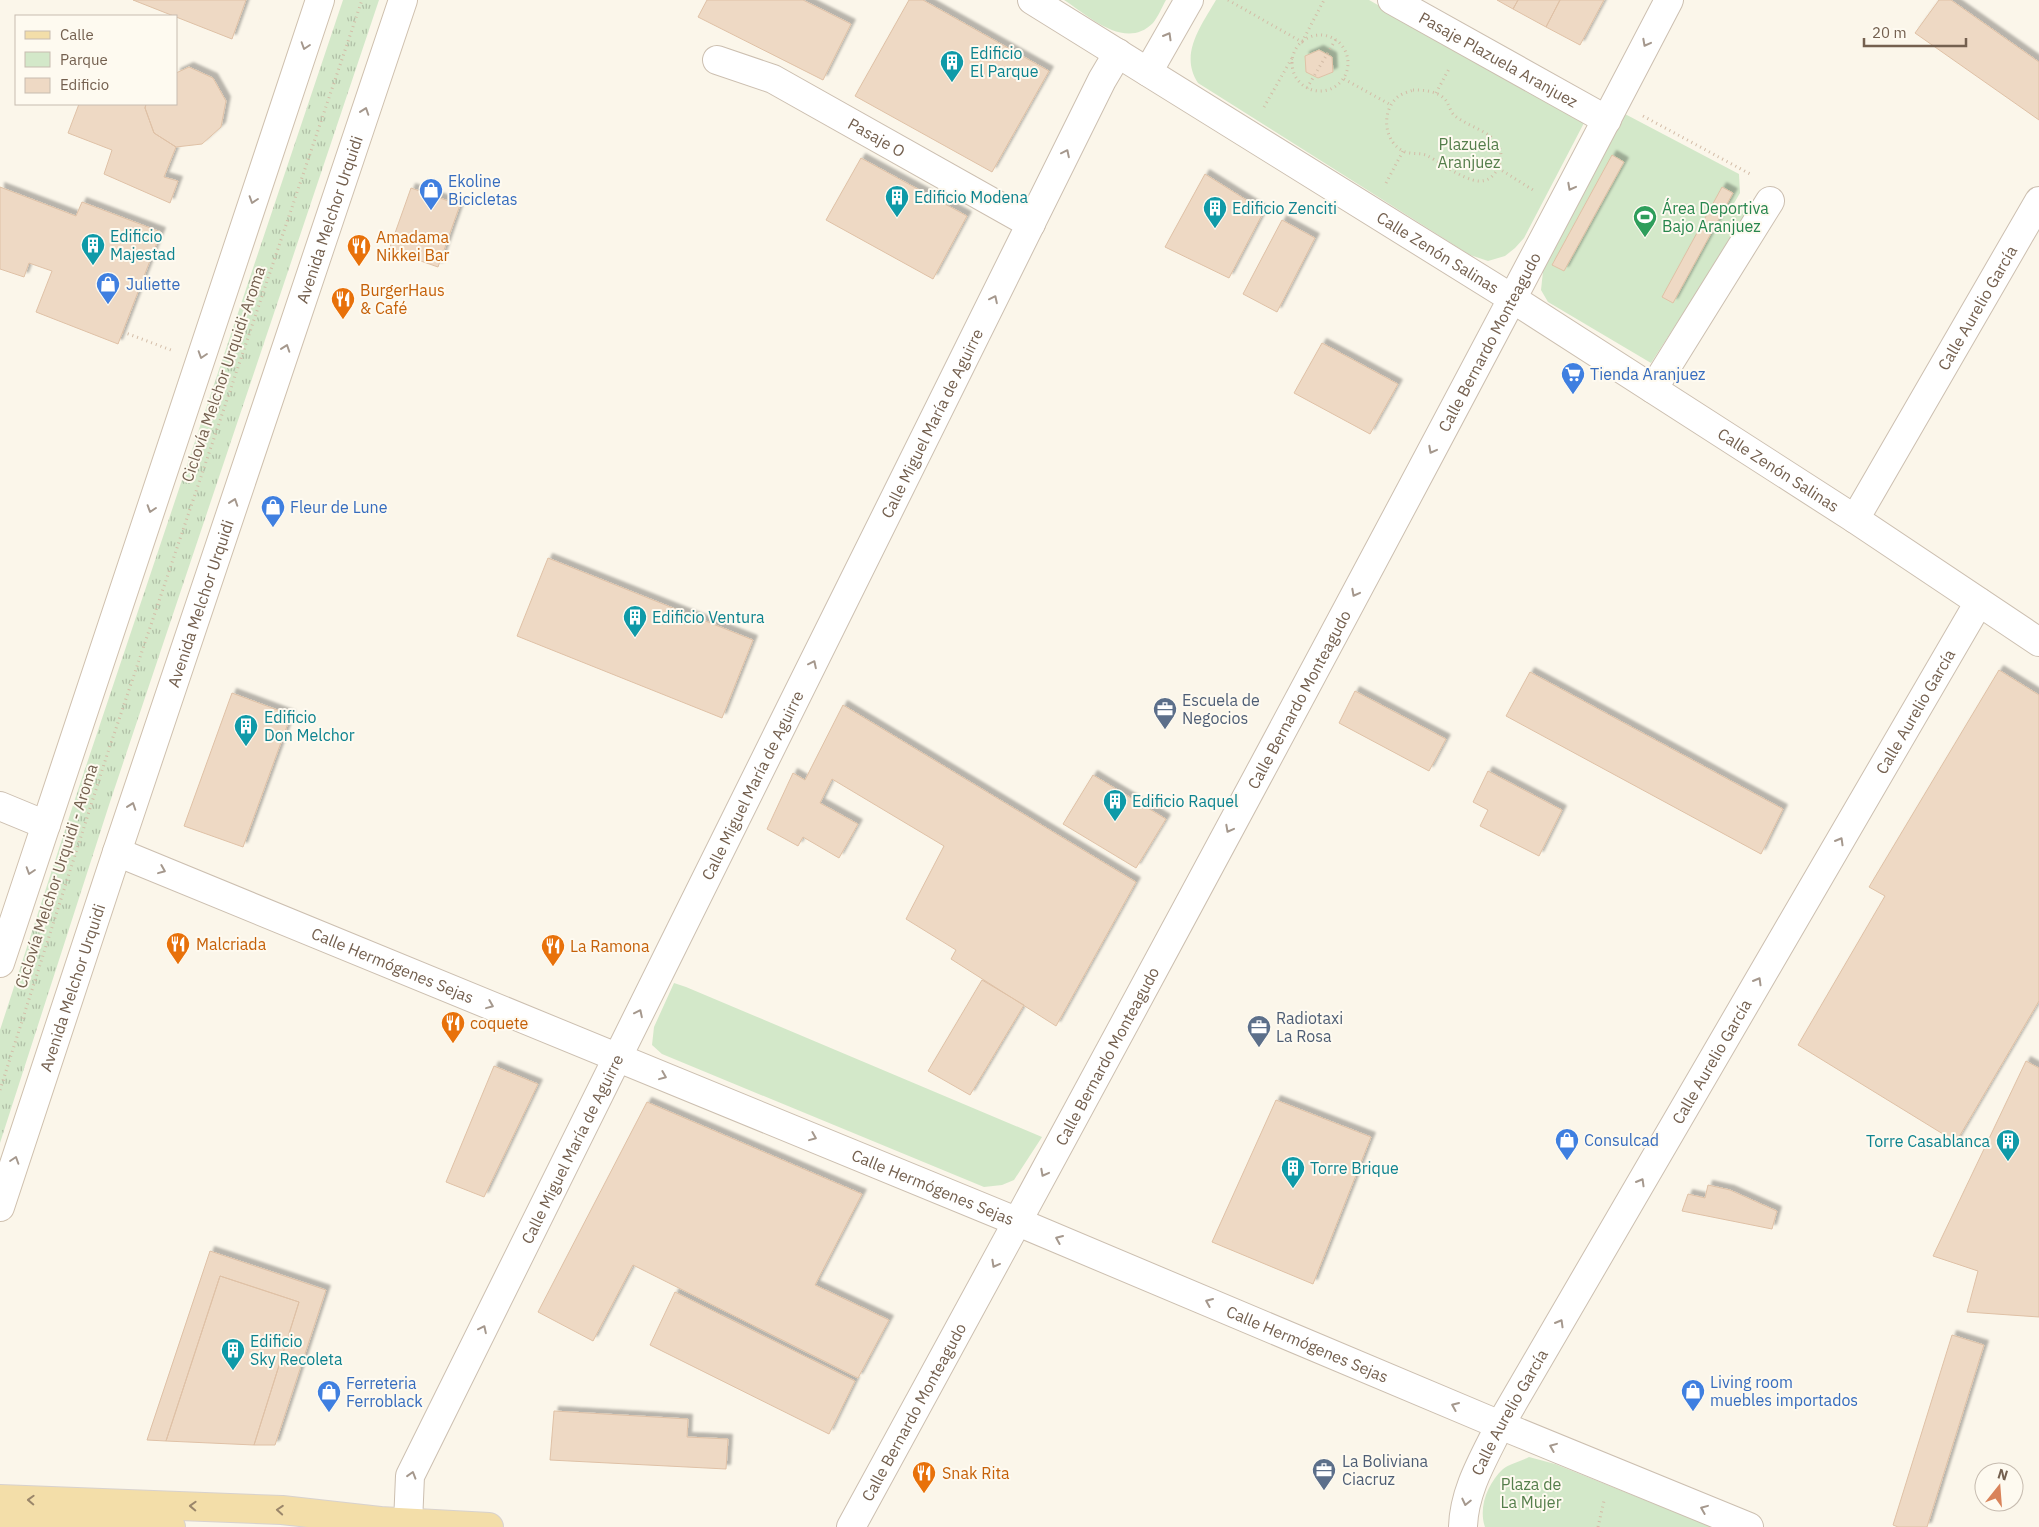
<svg xmlns="http://www.w3.org/2000/svg" width="2039" height="1527" font-family="'IBM Plex Sans',sans-serif">
  <defs>
    <pattern id="grass-tufts" width="24" height="20" patternUnits="userSpaceOnUse" patternTransform="scale(1.25)"><rect width="24" height="20" fill="#d3e8c9"/><path d="M3 7l-1-3M5 7V3M7 7l1-3M15 17l-1-3M17 17v-4M19 17l1-3" fill="none" stroke="#b0bfa6"/></pattern>
    <filter id="shadow"><feDropShadow dx="4.5" dy="-4.5" stdDeviation="1" flood-color="#0004"/></filter>
  </defs>
  <rect width="100%" height="100%" fill="#fbf6ea"/>
  <path fill="url(#grass-tufts)" d="M343 0H379L109 805 0 1143V1030L77 793Z"/>
  <path fill="#d3e8c9" d="M1064 0H1166C1162 7 1158 17 1153 23 1125 51 1089 16 1064 0Z
    M1216 0H1369L1585 121 1524 238 1515 248 1505 256 1488 261 1470 255 1198 83C1179 54 1201 26 1216 0Z
    M1625 114 1739 174 1740 193 1733 205 1748 213 1651 363 1548 302 1541 290 1544 262Z
    M674 983 686 987 1042 1137 1014 1180 1002 1185 984 1187 662 1054 652 1045 654 1027Z
    M1529 1457 1555 1464 1712 1527H1485C1478 1507 1488 1483 1503 1469 1509 1464 1521 1461 1529 1457Z"/>
  <path fill="#eed9c4" stroke="#dfc1a6" filter="url(#shadow)" d="M133 0H246L232 39Z
    M707 0H803L851 24 823 80 698 17Z
    M909 0H923L1049 71 992 172 855 96Z
    M1497 0H1518L1513 9Z
    M1518 0H1560L1546 27 1513 9Z
    M1560 0H1604L1580 45 1546 27Z
    M1939 0H1951L2039 62V120L1915 33Z
    M1319 50 1332 57 1333 72 1318 78 1306 72 1305 56Z
    M189 67 213 78 226 101 221 127 202 144 176 147 154 133 145 108 146 104H176V73Z
    M79 104H146L145 108 154 133 176 147 164 177 178 181 170 203 104 174 112 150 68 133Z
    M1612 155 1624 162 1564 271 1552 265Z
    M861 158 967 216 933 279 826 220Z
    M1205 174 1264 211 1229 278 1165 247Z
    M0 187 76 216 82 202 161 232 118 344 36 312 52 271 29 263 24 277 0 269Z
    M1722 187 1733 193 1673 303 1662 297Z
    M411 188 460 205 438 267 389 250Z
    M1282 220 1315 238 1277 312 1243 294Z
    M1322 343 1398 384 1370 434 1294 393Z
    M548 558 753 640 722 718 517 636Z
    M1999 670 2039 695V1001L1956 1142 1798 1045 1885 896 1869 887Z
    M1530 672 1783 809 1761 854 1506 716Z
    M1355 691 1446 739 1429 771 1339 723Z
    M232 693 291 715 243 847 184 826Z
    M843 705 1136 882 1056 1026 951 959 956 950 906 919 944 846 832 779 820 803 858 824 839 858 803 837 798 846 767 829 793 773 805 780Z
    M1488 771 1562 810 1539 856 1480 826 1488 810 1473 802Z
    M1093 775 1166 819 1136 868 1063 824Z
    M982 980 1024 1005 970 1095 928 1071Z
    M2026 1061 2039 1068V1317L1967 1312 1978 1271 1933 1256Z
    M494 1066 538 1084 484 1197 446 1182Z
    M1276 1100 1371 1137 1313 1284 1212 1242Z
    M647 1102 862 1194 815 1285 889 1320 858 1378 633 1265 593 1341 538 1312Z
    M1708 1185 1730 1190 1777 1211 1772 1229 1682 1211 1688 1194 1705 1198Z
    M210 1251 326 1290 275 1445H254L299 1302 220 1276 166 1441 147 1440Z
    M220 1276 299 1302 254 1445 166 1441Z
    M675 1292 855 1381 829 1434 650 1345Z
    M1952 1335 1984 1345 1927 1527H1898L1893 1525Z
    M554 1411 688 1419 687 1437 728 1439 726 1469 550 1460Z"/>
  <g fill="none" stroke-linecap="round" stroke-linejoin="round">
    <g stroke="#ccbfb0" stroke-width="30">
      <g id="minor">
        <path id="s1" d="M1032 0 1513 299 1855 519 2039 642"/>
        <path id="s2" d="M1392 0 1607 120"/>
        <path id="s3" d="M717 60 773 79 1031 224"/>
        <path d="M1148 72 1189 0"/>
        <path d="M1653 389 1770 201"/>
        <path id="s4" d="M1855 519 2039 201"/>
        <path d="M0 806 46 825"/>
        <path id="s5" d="M117 852 1018 1222 1500 1425 1749 1527"/>
        <path id="s6" d="M408 1523 410 1476 1102 80 1118 53"/>
        <path id="s7" d="M851 1527C1128 1020 1402 512 1669 0"/>
        <path id="s8" d="M1463 1527C1464 1490 1484 1458 1500 1425L1979 602"/>
      </g>
    </g>
    <g stroke="#cfc0ae" stroke-width="30">
      <g id="secondary">
        <path d="M0 963 320 0"/>
        <path id="s9" d="M0 1207 117 852 403 0"/>
      </g>
    </g>
    <g stroke="#d8d2ce" stroke-width="30">
      <path id="primary" d="M0 1499 282 1510 380 1521
        M0 1518 171 1527
        M362 1523 380 1521 489 1527"/>
    </g>
    <path stroke="#d3bca7" stroke-width="3" stroke-dasharray="1 4" stroke-linecap="butt" d="M1228 0 1302 42 1324 0
      M1292 63a28 28 0 1 1 56 0a28 28 0 1 1-56 0Z
      M1344 79 1391 105
      M1307 88 1336 39
      M1413 90C1425 90 1440 91 1447 102 1449 106 1451 112 1454 115 1471 130 1507 133 1500 163 1498 169 1493 178 1486 180 1471 186 1443 164 1428 156 1420 152 1411 155 1403 151 1383 141 1381 109 1399 96 1403 93 1409 92 1413 90Z
      M1436 93 1450 67
      M1264 107 1292 58
      M1643 116 1752 175
      M1498 168 1533 190
      M1386 183 1403 151
      M123 332 171 350
      M0 1090 107 755 362 0
      M1598 1527 1604 1501"/>
    <use href="#minor" stroke="#fff" stroke-width="28"/>
    <use href="#secondary" stroke="#fff" stroke-width="28"/>
    <use href="#primary" stroke="#f3dea9" stroke-width="28"/>
  </g>
  <defs><path id="oneway-chevron" d="M-2-3.5L2.5 0L-2 3.5" fill="none" stroke-width="1.6" stroke-linecap="round" stroke-linejoin="round" transform="scale(1.25)"/></defs>
  <g stroke="#a5988d">
    <use href="#oneway-chevron" transform="translate(1168 36) rotate(-60)"/>
    <use href="#oneway-chevron" transform="translate(1646 43) rotate(118)"/>
    <use href="#oneway-chevron" transform="translate(305 46) rotate(108)"/>
    <use href="#oneway-chevron" transform="translate(365 111) rotate(-71)"/>
    <use href="#oneway-chevron" transform="translate(1066 153) rotate(-64)"/>
    <use href="#oneway-chevron" transform="translate(1571 187) rotate(118)"/>
    <use href="#oneway-chevron" transform="translate(253 200) rotate(108)"/>
    <use href="#oneway-chevron" transform="translate(994 299) rotate(-64)"/>
    <use href="#oneway-chevron" transform="translate(286 348) rotate(-71)"/>
    <use href="#oneway-chevron" transform="translate(202 355) rotate(108)"/>
    <use href="#oneway-chevron" transform="translate(1432 450) rotate(118)"/>
    <use href="#oneway-chevron" transform="translate(234 502) rotate(-71)"/>
    <use href="#oneway-chevron" transform="translate(151 509) rotate(108)"/>
    <use href="#oneway-chevron" transform="translate(1355 593) rotate(118)"/>
    <use href="#oneway-chevron" transform="translate(813 664) rotate(-64)"/>
    <use href="#oneway-chevron" transform="translate(132 806) rotate(-71)"/>
    <use href="#oneway-chevron" transform="translate(1229 829) rotate(118)"/>
    <use href="#oneway-chevron" transform="translate(1840 841) rotate(-60)"/>
    <use href="#oneway-chevron" transform="translate(162 870) rotate(22)"/>
    <use href="#oneway-chevron" transform="translate(30 871) rotate(108)"/>
    <use href="#oneway-chevron" transform="translate(1758 981) rotate(-60)"/>
    <use href="#oneway-chevron" transform="translate(490 1005) rotate(22)"/>
    <use href="#oneway-chevron" transform="translate(639 1013) rotate(-64)"/>
    <use href="#oneway-chevron" transform="translate(663 1076) rotate(22)"/>
    <use href="#oneway-chevron" transform="translate(813 1137) rotate(22)"/>
    <use href="#oneway-chevron" transform="translate(15 1160) rotate(-72)"/>
    <use href="#oneway-chevron" transform="translate(1044 1173) rotate(118)"/>
    <use href="#oneway-chevron" transform="translate(1641 1182) rotate(-60)"/>
    <use href="#oneway-chevron" transform="translate(1059 1239) rotate(-157)"/>
    <use href="#oneway-chevron" transform="translate(995 1264) rotate(119)"/>
    <use href="#oneway-chevron" transform="translate(1209 1302) rotate(-157)"/>
    <use href="#oneway-chevron" transform="translate(1560 1323) rotate(-60)"/>
    <use href="#oneway-chevron" transform="translate(483 1329) rotate(-64)"/>
    <use href="#oneway-chevron" transform="translate(1455 1406) rotate(-157)"/>
    <use href="#oneway-chevron" transform="translate(1553 1447) rotate(-158)"/>
    <use href="#oneway-chevron" transform="translate(412 1475) rotate(-73)"/>
    <use href="#oneway-chevron" transform="translate(1466 1502) rotate(103)"/>
    <use href="#oneway-chevron" transform="translate(1704 1509) rotate(-158)"/>
  </g>
  <g stroke="#9a866a">
    <use href="#oneway-chevron" transform="translate(31 1500) rotate(-178)"/>
    <use href="#oneway-chevron" transform="translate(193 1506) rotate(-178)"/>
    <use href="#oneway-chevron" transform="translate(280 1510) rotate(-176)"/>
  </g>
  <defs>
    <g id="building-pin" transform="scale(1.25)"><path d="M0 17L-7.5 6A9.5 9.5 0 1 1 7.5 6Z" fill="#0f9aa8" stroke="#fefaf0"/><path d="M-4-6H4V6H1V3H-1V6H-4ZM-2.5-4.3h1.7v1.8h-1.7ZM.8-4.3h1.7v1.8H.8ZM-2.5-1h1.7V.8h-1.7ZM.8-1h1.7V.8H.8Z" fill="#fff"/></g>
    <g id="shop-pin" transform="scale(1.25)"><path d="M0 17L-7.5 6A9.5 9.5 0 1 1 7.5 6Z" fill="#3f7fe0" stroke="#fefaf0"/><path d="M-5-2.5h2.3a2.7 3.5 0 0 1 5.4 0H5L5.5 6h-11ZM-1.5-2.5h3a1.5 2.3 0 0 0-3 0Z" fill="#fff"/></g>
    <g id="stadium-pin" transform="scale(1.25)"><path d="M0 17L-7.5 6A9.5 9.5 0 1 1 7.5 6Z" fill="#2e9e5b" stroke="#fefaf0"/><path d="M0-5a6.5 5 0 1 0 0 10a6.5 5 0 1 0 0-10ZM-3.5-1.8h7v3.6h-7Z" fill="#fff"/></g>
    <g id="restaurant-pin" transform="scale(1.25)"><path d="M0 17L-7.5 6A9.5 9.5 0 1 1 7.5 6Z" fill="#e8710a" stroke="#fefaf0"/><path d="M-5-6h1v4h1v-4h1v4h1v-4h1v5L-1.5 .5V6h-2V.5L-5-1ZM5-6V6H3V1.5H1.5Q1.5-4 5-6Z" fill="#fff"/></g>
    <g id="supermarket-pin" transform="scale(1.25)"><path d="M0 17L-7.5 6A9.5 9.5 0 1 1 7.5 6Z" fill="#3f7fe0" stroke="#fefaf0"/><path d="M-6-5.5h2.5l.6 2H6L4.5 2H-2.5L-4.4-4H-6ZM-1.5 3.2a1.3 1.3 0 1 0 .1 0ZM3 3.2a1.3 1.3 0 1 0 .1 0Z" fill="#fff"/></g>
    <g id="office-pin" transform="scale(1.25)"><path d="M0 17L-7.5 6A9.5 9.5 0 1 1 7.5 6Z" fill="#5c6f8a" stroke="#fefaf0"/><path d="M-6-3h4V-5.5h4V-3h4V5H-6ZM-1-4.5V-3h2v-1.5ZM-6 0V1H6V0Z" fill="#fff"/></g>
  </defs>
  <g fill-rule="evenodd">
    <use href="#building-pin" x="952" y="62"/>
    <use href="#shop-pin" x="431" y="190"/>
    <use href="#building-pin" x="897" y="197"/>
    <use href="#building-pin" x="1215" y="208"/>
    <use href="#stadium-pin" x="1645" y="217"/>
    <use href="#building-pin" x="93" y="245"/>
    <use href="#restaurant-pin" x="359" y="246"/>
    <use href="#shop-pin" x="108" y="284"/>
    <use href="#restaurant-pin" x="343" y="299"/>
    <use href="#supermarket-pin" x="1573" y="374"/>
    <use href="#shop-pin" x="273" y="507"/>
    <use href="#building-pin" x="635" y="617"/>
    <use href="#office-pin" x="1165" y="709"/>
    <use href="#building-pin" x="246" y="726"/>
    <use href="#building-pin" x="1115" y="801"/>
    <use href="#restaurant-pin" x="178" y="944"/>
    <use href="#restaurant-pin" x="553" y="946"/>
    <use href="#restaurant-pin" x="453" y="1023"/>
    <use href="#office-pin" x="1259" y="1027"/>
    <use href="#shop-pin" x="1567" y="1140"/>
    <use href="#building-pin" x="2008" y="1141"/>
    <use href="#building-pin" x="1293" y="1168"/>
    <use href="#building-pin" x="233" y="1350"/>
    <use href="#shop-pin" x="1693" y="1391"/>
    <use href="#shop-pin" x="329" y="1392"/>
    <use href="#office-pin" x="1324" y="1470"/>
    <use href="#restaurant-pin" x="924" y="1473"/>
  </g>
  <g text-anchor="middle" dominant-baseline="central" stroke-width="4" stroke-linejoin="round" paint-order="stroke">
    <g font-size="16" fill="#0d838f" stroke="#fefaf0" text-anchor="start">
      <text x="970" y="53">Edificio<tspan x="970" dy="18">El Parque</tspan></text>
      <text x="914" y="197">Edificio Modena</text>
      <text x="1232" y="208">Edificio Zenciti</text>
      <text x="110" y="236">Edificio<tspan x="110" dy="18">Majestad</tspan></text>
      <text x="652" y="617">Edificio Ventura</text>
      <text x="264" y="717">Edificio<tspan x="264" dy="18">Don Melchor</tspan></text>
      <text x="1132" y="801">Edificio Raquel</text>
      <text x="1990" y="1141" text-anchor="end">Torre Casablanca</text>
      <text x="1310" y="1168">Torre Brique</text>
      <text x="250" y="1341">Edificio<tspan x="250" dy="18">Sky Recoleta</tspan></text>
    </g>
    <g font-size="16" fill="#74604f" stroke="#fefaf0">
      <text stroke="none"><textPath href="#s2" startOffset="122">Pasaje Plazuela Aranjuez</textPath></text>
      <text stroke="none"><textPath href="#s3" startOffset="178">Pasaje O</textPath></text>
      <text stroke="none"><textPath href="#s9" startOffset="1041">Avenida Melchor Urquidi</textPath></text>
      <text stroke="none"><textPath href="#s1" startOffset="478">Calle Zenón Salinas</textPath></text>
      <text stroke="none"><textPath href="#s4" startOffset="244">Calle Aurelio García</textPath></text>
      <text stroke="none"><textPath href="#s7" startOffset="1346">Calle Bernardo Monteagudo</textPath></text>
      <text transform="translate(223 374) rotate(-71)">Ciclovía Melchor Urquidi-Aroma</text>
      <text stroke="none"><textPath href="#s6" startOffset="1222">Calle Miguel María de Aguirre</textPath></text>
      <text stroke="none"><textPath href="#s1" startOffset="882">Calle Zenón Salinas</textPath></text>
      <text stroke="none"><textPath href="#s9" startOffset="636">Avenida Melchor Urquidi</textPath></text>
      <text stroke="none"><textPath href="#s7" startOffset="941">Calle Bernardo Monteagudo</textPath></text>
      <text stroke="none"><textPath href="#s8" startOffset="935">Calle Aurelio García</textPath></text>
      <text stroke="none"><textPath href="#s6" startOffset="818">Calle Miguel María de Aguirre</textPath></text>
      <text transform="translate(56 876) rotate(-72)">Ciclovía Melchor Urquidi - Aroma</text>
      <text stroke="none"><textPath href="#s5" startOffset="298">Calle Hermógenes Sejas</textPath></text>
      <text stroke="none"><textPath href="#s9" startOffset="231">Avenida Melchor Urquidi</textPath></text>
      <text stroke="none"><textPath href="#s7" startOffset="536">Calle Bernardo Monteagudo</textPath></text>
      <text stroke="none"><textPath href="#s8" startOffset="530">Calle Aurelio García</textPath></text>
      <text stroke="none"><textPath href="#s6" startOffset="412">Calle Miguel María de Aguirre</textPath></text>
      <text stroke="none"><textPath href="#s5" startOffset="882">Calle Hermógenes Sejas</textPath></text>
      <text stroke="none"><textPath href="#s5" startOffset="1288">Calle Hermógenes Sejas</textPath></text>
      <text stroke="none"><textPath href="#s7" startOffset="131">Calle Bernardo Monteagudo</textPath></text>
      <text stroke="none"><textPath href="#s8" startOffset="125">Calle Aurelio García</textPath></text>
    </g>
    <g font-size="16" fill="#557e4b" stroke="#fefaf0">
      <text x="1469" y="144">Plazuela<tspan x="1469" dy="18">Aranjuez</tspan></text>
      <text x="1531" y="1484">Plaza de<tspan x="1531" dy="18">La Mujer</tspan></text>
    </g>
    <g font-size="16" fill="#366cbe" stroke="#fefaf0" text-anchor="start">
      <text x="448" y="181">Ekoline<tspan x="448" dy="18">Bicicletas</tspan></text>
      <text x="126" y="284">Juliette</text>
      <text x="1590" y="374">Tienda Aranjuez</text>
      <text x="290" y="507">Fleur de Lune</text>
      <text x="1584" y="1140">Consulcad</text>
      <text x="1710" y="1382">Living room<tspan x="1710" dy="18">muebles importados</tspan></text>
      <text x="346" y="1383">Ferreteria<tspan x="346" dy="18">Ferroblack</tspan></text>
    </g>
    <g font-size="16" fill="#27864d" stroke="#fefaf0" text-anchor="start">
      <text x="1662" y="208">Área Deportiva<tspan x="1662" dy="18">Bajo Aranjuez</tspan></text>
    </g>
    <g font-size="16" fill="#c56008" stroke="#fefaf0" text-anchor="start">
      <text x="376" y="237">Amadama<tspan x="376" dy="18">Nikkei Bar</tspan></text>
      <text x="360" y="290">BurgerHaus<tspan x="360" dy="18">&amp; Café</tspan></text>
      <text x="196" y="944">Malcriada</text>
      <text x="570" y="946">La Ramona</text>
      <text x="470" y="1023">coquete</text>
      <text x="942" y="1473">Snak Rita</text>
    </g>
    <g font-size="16" fill="#4e5e75" stroke="#fefaf0" text-anchor="start">
      <text x="1182" y="700">Escuela de<tspan x="1182" dy="18">Negocios</tspan></text>
      <text x="1276" y="1018">Radiotaxi<tspan x="1276" dy="18">La Rosa</tspan></text>
      <text x="1342" y="1461">La Boliviana<tspan x="1342" dy="18">Ciacruz</tspan></text>
    </g>
  </g>
  <rect x="15" y="15" width="162" height="90" fill="#fefaf0" stroke="#c7bcb0"/>
  <rect x="25" y="31" width="25" height="8" fill="#f3dea9" stroke="#c7bcb0"/>
  <text x="60" y="40" font-size="15" fill="#74604f">Calle</text>
  <rect x="25" y="52" width="25" height="15" fill="#d3e8c9" stroke="#c7bcb0"/>
  <text x="60" y="65" font-size="15" fill="#74604f">Parque</text>
  <rect x="25" y="78" width="25" height="15" fill="#eed9c4" stroke="#c7bcb0"/>
  <text x="60" y="90" font-size="15" fill="#74604f">Edificio</text>
  <g transform="translate(1999 1487) rotate(17)"><circle r="24" fill="#fefaf0" stroke="#c7bcb0"/>
  <path d="M0-4L9 19L0 12L-9 19Z" fill="#d9835a"/>
  <text y="-8" font-size="14" font-weight="bold" text-anchor="middle" fill="#74604f">N</text>
  </g>
  <path d="M1864 38v8h102v-8" fill="none" stroke="#74604f" stroke-width="2.5"/>
  <text x="1872" y="38" font-size="15" fill="#74604f" stroke="#fefaf0" stroke-width="4" paint-order="stroke">20 m</text>
</svg>
